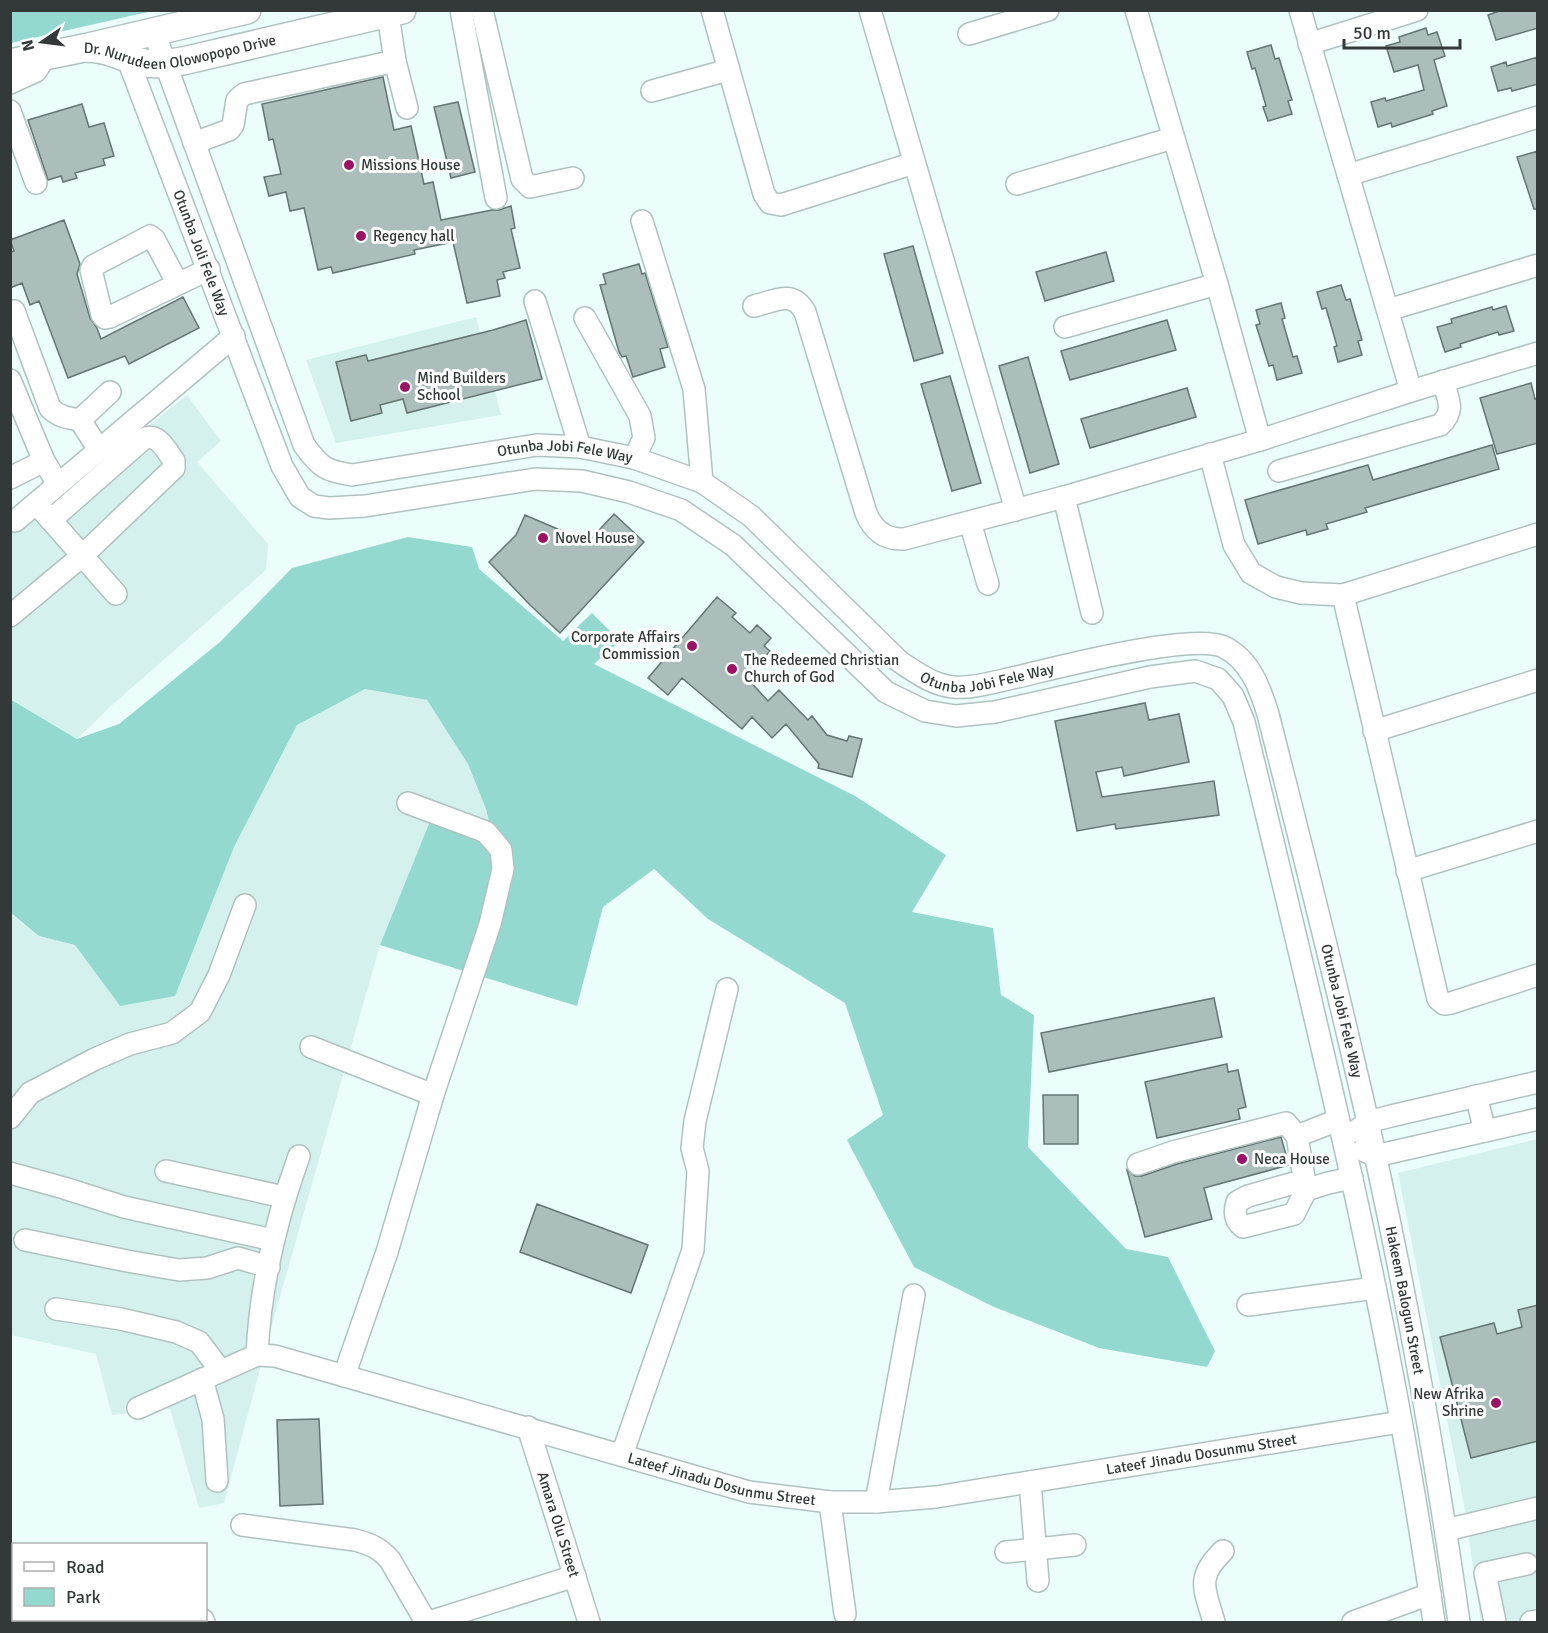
<svg xmlns="http://www.w3.org/2000/svg" width="1548" height="1633" font-family="Signika,sans-serif">
  <rect width="100%" height="100%" fill="#ebfefb"/>
  <path fill="#d5f1ed" d="M476 317 501 415 336 443 306 360Z
    M187 395 221 441 197 462 268 544 266 570 111 706 77 739 11 699 10 525 19 530Z
    M365 689 427 700 468 764 486 809 491 830 380 945 271 1328 224 1503 199 1508 170 1409 112 1415 96 1354 11 1335 10 913 39 936 75 945 120 1006 234 847 297 725Z
    M1537 1139V1622H1481L1464 1505 1398 1173Z"/>
  <path fill="#93d9d0" d="M11 10H152V11L11 43Z
    M408 537 472 547 479 569 563 641 592 613 620 641 594 664 855 796 946 855 912 912 993 928 1001 995 1034 1015 1028 1147 1126 1249 1168 1257 1215 1351 1207 1367 1099 1348 994 1307 914 1267 847 1140 883 1115 845 1003 708 919 654 869 603 907 577 1006 380 945 435 809 491 830 486 809 468 764 427 700 365 689 297 725 234 847 175 996 120 1006 75 945 39 936 11 913 10 699 77 739 119 724 220 642 292 568Z"/>
  <path fill="#acbebb" stroke="#647573" stroke-width="1.5" d="M1502 10H1538V28L1496 40 1488 15Z
    M1426 28 1428 35 1437 32 1445 56 1434 60 1447 106 1432 111 1433 114 1392 127 1391 123 1378 127 1371 102 1385 98 1386 101 1424 90 1418 65 1394 72 1386 46 1400 42 1399 37Z
    M1271 45 1275 59 1279 58 1292 100 1288 101 1292 114 1268 121 1263 107 1266 106 1255 68 1252 69 1247 52Z
    M1538 57V84L1512 91 1511 88 1498 91 1491 67 1506 62 1507 66Z
    M383 77 394 130 411 126 424 184 433 182 441 220 492 210H499L511 206 515 228 511 229 520 268 503 272 505 278 497 280 500 296 467 303 453 242 414 250 415 254 333 273 331 267 318 270 304 208 290 211 286 192 269 196 264 177 281 174 273 139 269 140 262 104Z
    M458 102 475 172 451 178 434 107Z
    M82 104 89 127 104 123 114 156 103 159 105 165 75 173 77 178 63 182 61 176 48 180 28 120Z
    M1538 151V209H1534L1517 157Z
    M64 220 80 264 77 274 90 318 97 328 101 339 183 297 199 328 129 364 125 356 68 378 39 301 30 305 22 283 10 288V252L14 251 10 240Z
    M913 246 943 353 914 361 884 254Z
    M1106 252 1114 281 1045 301 1036 272Z
    M639 264 642 274 645 273 668 347 660 349 665 367 633 377 626 356 622 357 619 352 600 285 606 284 603 274Z
    M1341 285 1346 300 1350 299 1362 340 1358 341 1362 355 1338 362 1334 347 1337 346 1326 308 1322 309 1317 292Z
    M1281 303 1285 318 1282 319 1293 357 1297 356 1302 373 1277 380 1273 365 1269 366 1256 325 1260 324 1256 310Z
    M1506 306 1514 331 1499 335 1498 332 1460 344 1461 347 1445 352 1437 327 1452 323 1451 319 1492 307 1493 310Z
    M526 320 542 379 407 413 403 399 380 405 382 413 351 421 336 362 366 355 368 361 493 330Z
    M1167 320 1176 350 1070 380 1061 351Z
    M1028 357 1059 464 1030 473 999 366Z
    M950 376 981 483 952 491 921 384Z
    M1531 383 1535 399 1538 398V443L1497 454 1480 398Z
    M1187 388 1196 417 1090 448 1081 419Z
    M1492 445 1499 469 1365 508 1367 512 1326 524 1328 529 1307 535 1306 530 1258 544 1245 500 1368 465 1373 480Z
    M614 514 644 542 560 633 530 605 489 562 516 535 525 515 588 542Z
    M717 597 736 613 732 617 750 633 757 625 771 638 764 646 770 651 747 678 768 701 779 690 808 720 812 716 827 735 847 741 849 736 862 739 852 777 818 768 819 764 786 724 772 738 752 717 742 729 682 678 668 695 648 678Z
    M1145 703 1149 720 1179 714 1189 762 1124 776 1122 767 1096 772 1102 797 1214 781 1219 815 1116 829 1115 824 1077 831 1055 721Z
    M1214 998 1222 1037 1049 1072 1041 1033Z
    M1227 1064 1228 1072 1238 1070 1246 1107 1238 1109 1240 1119 1157 1138 1145 1082Z
    M1043 1095H1078V1144H1044Z
    M1281 1137 1289 1165 1204 1188 1212 1219 1145 1237 1127 1170 1135 1176H1142L1177 1164Z
    M537 1204 648 1245 631 1293 520 1252Z
    M1538 1305V1441L1471 1458 1440 1337 1494 1323 1497 1334 1522 1327 1518 1310Z
    M319 1419 323 1504 280 1506 277 1420Z"/>
  <g fill="none" stroke-linecap="round" stroke-linejoin="round">
    <g stroke="#b0c2c0" stroke-width="24">
      <g id="minor">
        <path d="M461 10 496 198"/>
        <path d="M482 10 522 179 530 187 573 178"/>
        <path d="M712 10 764 194 770 203 781 205 914 163"/>
        <path d="M870 10 1016 510"/>
        <path d="M1136 10 1217 284 1260 440"/>
        <path d="M1300 10 1411 391"/>
        <path id="s1" d="M154 32 304 445C320 467 325 471 352 475L537 445 580 447 634 458 702 482 751 516 900 662C917 673 933 685 953 687 972 689 998 681 1017 677 1056 668 1192 632 1224 647 1250 660 1260 688 1268 714 1296 825 1325 937 1351 1049 1396 1238 1432 1430 1459 1622"/>
        <path d="M969 34 1048 10"/>
        <path d="M1309 44 1417 10"/>
        <path id="s2" d="M124 49 282 466 300 497 314 506 329 508 365 506 535 479 582 481 629 492 681 510 733 545 886 692 925 711 956 716 995 712 1150 677 1195 671 1218 679 1233 696 1244 722C1316 1020 1391 1318 1434 1622"/>
        <path d="M395 61 407 108"/>
        <path d="M10 83 36 71 45 57"/>
        <path d="M652 91 728 70"/>
        <path d="M10 111 36 183"/>
        <path d="M194 143 229 130 233 125 237 100 244 94 395 61 388 14"/>
        <path d="M1348 175 1538 117"/>
        <path d="M1017 184 1173 138"/>
        <path d="M642 221 694 389 702 482"/>
        <path d="M178 284 154 239 150 236 93 266 91 270 102 315 105 318 110 317 209 269"/>
        <path d="M535 301 580 447"/>
        <path d="M754 306C776 301 792 289 805 312L866 513C873 530 885 540 904 539L1064 497 1260 440 1411 391 1538 353"/>
        <path d="M1388 310 1538 265"/>
        <path d="M14 311 50 408C59 417 68 418 80 420L99 450"/>
        <path d="M585 318 640 416 644 438 634 458"/>
        <path d="M1065 327 1217 284"/>
        <path d="M10 380 44 461 58 484"/>
        <path d="M80 420 110 392"/>
        <path d="M1210 454 1234 545 1251 573 1276 587 1301 593 1343 595 1538 534"/>
        <path d="M1279 471 1440 425C1456 410 1448 400 1443 381"/>
        <path d="M10 478 44 461"/>
        <path d="M1064 497 1092 613"/>
        <path d="M43 511 116 594"/>
        <path d="M15 521 234 336"/>
        <path d="M970 522 988 584"/>
        <path d="M1343 595 1438 999 1444 1004 1451 1003 1538 975"/>
        <path d="M10 616 82 556 174 468V461C166 450 158 432 143 439L51 520"/>
        <path d="M1374 731 1538 680"/>
        <path d="M1407 871 1538 831"/>
        <path d="M311 1047 433 1095"/>
        <path d="M1476 1096 1485 1131"/>
        <path d="M10 1118 30 1093 95 1059 130 1044 172 1033 200 1012 219 975 245 905"/>
        <path d="M1356 1131 1368 1122 1391 1116 1538 1082"/>
        <path d="M1297 1136 1306 1190 1294 1183 1248 1196 1237 1202C1234 1212 1234 1220 1243 1227L1294 1214 1306 1190 1328 1183 1352 1178"/>
        <path d="M1363 1150 1375 1156 1538 1119"/>
        <path d="M1138 1164 1173 1152 1286 1123 1297 1136 1338 1120"/>
        <path d="M166 1171 284 1197"/>
        <path d="M10 1173 64 1188 124 1207 273 1240"/>
        <path d="M25 1240 127 1261 179 1270 207 1268 238 1258 269 1267"/>
        <path d="M1248 1305 1375 1288"/>
        <path d="M56 1309 121 1319 176 1332 199 1342 221 1371"/>
        <path d="M257 1355C260 1286 276 1220 299 1156"/>
        <path d="M344 1376 387 1252 433 1095 490 924 503 869 501 850 486 832 408 803"/>
        <path d="M202 1379 213 1419 217 1481"/>
        <path id="s3" d="M138 1408 257 1355 275 1356 749 1492 830 1502H876L936 1497 1400 1422"/>
        <path id="s4" d="M528 1427 589 1622"/>
        <path d="M622 1455 693 1250 698 1171 692 1148 695 1121 727 989"/>
        <path d="M1030 1482 1038 1581"/>
        <path d="M830 1502 845 1614"/>
        <path d="M876 1502 914 1295"/>
        <path d="M242 1525 355 1540C370 1544 380 1548 390 1560L426 1622"/>
        <path d="M1446 1530 1538 1508"/>
        <path d="M1006 1552 1075 1545"/>
        <path d="M10 1567 14 1568"/>
        <path d="M203 1620 204 1622"/>
        <path d="M429 1622 575 1576"/>
        <path d="M1214 1622C1205 1590 1195 1578 1223 1551"/>
        <path d="M1353 1622 1430 1594"/>
        <path d="M1495 1622 1485 1573 1527 1564"/>
        <path d="M1531 1622 1538 1621"/>
      </g>
    </g>
    <g stroke="#b0c2c0" stroke-width="30">
      <g id="major">
        <path id="s5" d="M84 48C110 48 121 58 145 63 158 65 170 63 183 61L402 10"/>
        <path d="M10 63 84 48 247 10"/>
      </g>
    </g>
    <use href="#minor" stroke="#fff" stroke-width="21"/>
    <use href="#major" stroke="#fff" stroke-width="27"/>
  </g>
  <g fill="#9b1365" stroke="#fff" stroke-width="2">
    <circle cx="349" cy="165" r="6"/>
    <circle cx="361" cy="236" r="6"/>
    <circle cx="405" cy="387" r="6"/>
    <circle cx="543" cy="538" r="6"/>
    <circle cx="692" cy="646" r="6"/>
    <circle cx="732" cy="669" r="6"/>
    <circle cx="1242" cy="1159" r="6"/>
    <circle cx="1496" cy="1403" r="6"/>
  </g>
  <g text-anchor="middle" dominant-baseline="central" stroke-width="6" stroke-linejoin="round" paint-order="stroke">
    <g font-size="15" fill="#323938" stroke="#fff">
      <text stroke="none"><textPath href="#s5" startOffset="98">Dr. Nurudeen Olowopopo Drive</textPath></text>
      <text stroke="none"><textPath href="#s2" startOffset="218">Otunba Joli Fele Way</textPath></text>
      <text stroke="none"><textPath href="#s1" startOffset="714">Otunba Jobi Fele Way</textPath></text>
      <text stroke="none"><textPath href="#s1" startOffset="1218">Otunba Jobi Fele Way</textPath></text>
      <text stroke="none"><textPath href="#s1" startOffset="1848">Otunba Jobi Fele Way</textPath></text>
      <text stroke="none"><textPath href="#s1" startOffset="2144">Hakeem Balogun Street</textPath></text>
      <text stroke="none"><textPath href="#s3" startOffset="1098">Lateef Jinadu Dosunmu Street</textPath></text>
      <text stroke="none"><textPath href="#s3" startOffset="612">Lateef Jinadu Dosunmu Street</textPath></text>
      <text stroke="none"><textPath href="#s4" startOffset="102">Amara Olu Street</textPath></text>
    </g>
    <g font-size="15" fill="#323938" stroke="#fff" text-anchor="start">
      <text x="361" y="165">Missions House</text>
      <text x="373" y="236">Regency hall</text>
      <text x="417" y="378">Mind Builders<tspan x="417" dy="17">School</tspan></text>
      <text x="555" y="538">Novel House</text>
      <text x="680" y="637" text-anchor="end">Corporate Affairs<tspan x="680" dy="17">Commission</tspan></text>
      <text x="744" y="660">The Redeemed Christian<tspan x="744" dy="17">Church of God</tspan></text>
      <text x="1254" y="1159">Neca House</text>
      <text x="1484" y="1394" text-anchor="end">New Afrika<tspan x="1484" dy="17">Shrine</tspan></text>
    </g>
  </g>
  <rect width="1548" height="1633" fill="none" stroke="#323938" stroke-width="24"/>
  <rect x="12" y="1543" width="195" height="78" fill="#ffffff" stroke="#adb0af" stroke-width="1.5"/>
  <rect x="24" y="1562" width="30" height="9" fill="#ffffff" stroke="#adb0af" stroke-width="1.5"/>
  <text x="66" y="1573" font-size="18" fill="#323938">Road</text>
  <rect x="24" y="1588" width="30" height="18" fill="#93d9d0" stroke="#adb0af" stroke-width="1.5"/>
  <text x="66" y="1603" font-size="18" fill="#323938">Park</text>
  <g transform="translate(42 42) rotate(256)" stroke="#ffffff" stroke-width="4.5" paint-order="stroke">
  <path d="M0-4.5L10 22L0 15L-10 22Z" fill="#323938"/>
  <text y="-9" font-size="16" font-weight="bold" text-anchor="middle" fill="#323938">N</text>
  </g>
  <path d="M1344 39v9h116v-9" fill="none" stroke="#323938" stroke-width="3"/>
  <text x="1353" y="39" font-size="18" fill="#323938" stroke="#ffffff" stroke-width="4.5" paint-order="stroke">50 m</text>
</svg>
